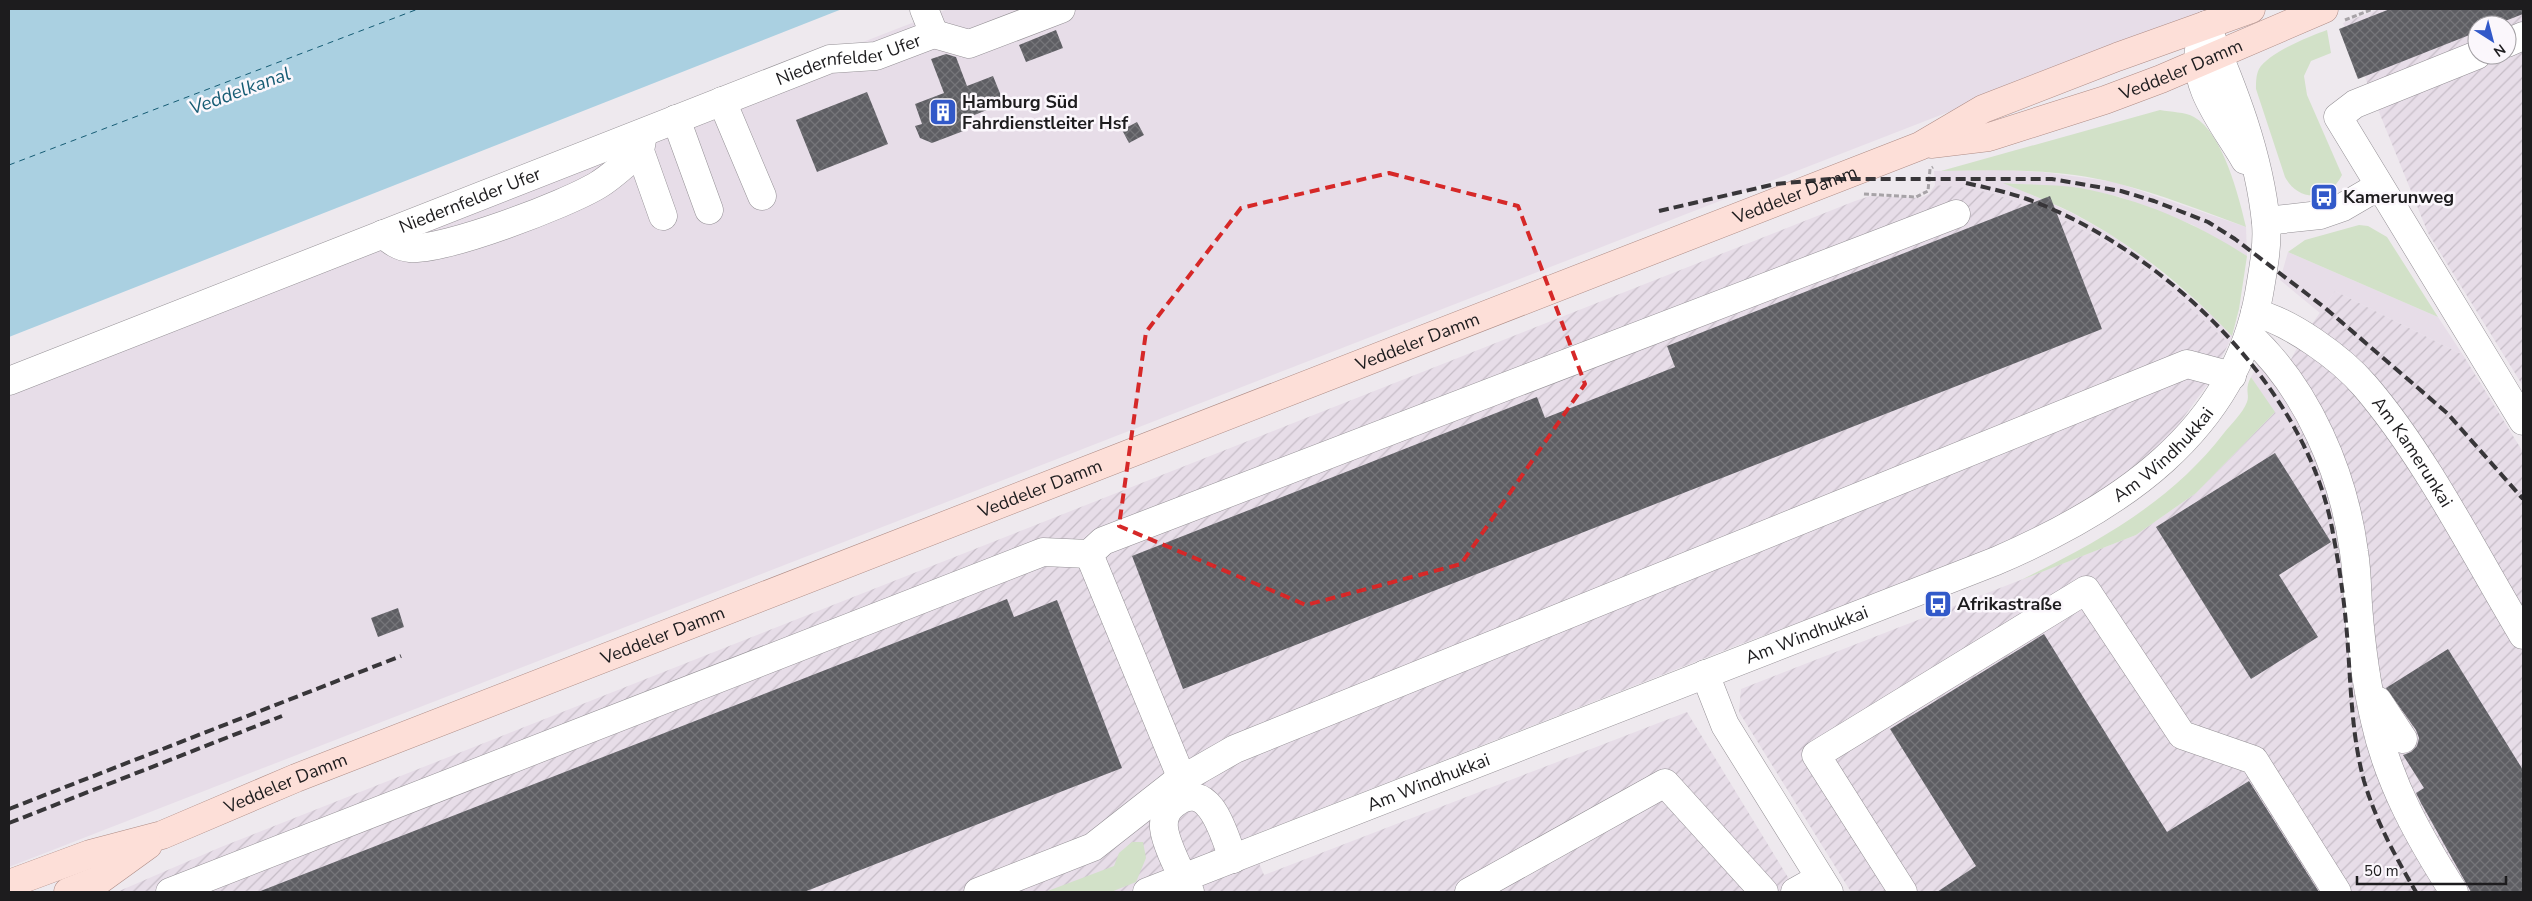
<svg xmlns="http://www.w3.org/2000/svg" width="2532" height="901" font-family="'Nunito Sans',sans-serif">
  <defs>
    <pattern id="industrial-furrows" width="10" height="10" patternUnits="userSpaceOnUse" patternTransform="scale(1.25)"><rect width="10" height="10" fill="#e7dde8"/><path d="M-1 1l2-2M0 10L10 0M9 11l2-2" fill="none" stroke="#c6bdc7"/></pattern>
    <pattern id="building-cross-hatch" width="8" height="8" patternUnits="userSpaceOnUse" patternTransform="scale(1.25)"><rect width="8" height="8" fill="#5e5e63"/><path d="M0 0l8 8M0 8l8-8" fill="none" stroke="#757579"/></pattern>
  </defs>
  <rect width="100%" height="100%" fill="#eee9ee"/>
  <path fill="#e7dde8" d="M948 9H2213L9 867V374Z
    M2000 170 2043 172 2115 182 2246 227 2247 256 2193 225 2120 197 2078 188 2005 183 2070 212 2111 235 2148 261 2211 314 2232 336 2229 343 2163 283 2121 251 2089 233 2060 218 1995 194 1969 188 1935 185 1934 171Z
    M2288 252 2438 317 2463 355 2335 291 2320 313 2280 280Z
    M2261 359 2303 423 2287 433 2251 377Z"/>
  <path fill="url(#industrial-furrows)" fill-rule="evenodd" d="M2379 9H2523V386L2428 233 2343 23ZM2477 25H2507V55H2477Z
    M1935 185 1969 188 1995 194 2060 218 2089 233 2121 251 2163 283 2229 343 2207 385 2170 436 2107 489 2040 528 1887 590 1733 647 1248 837 1264 875 1687 712 1797 892H117L221 847 1855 201 1870 196 1920 198 1929 194Z
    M2335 291 2463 355 2523 452V892H1851L1739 712 1741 689 2136 535 2196 493 2275 412 2287 433 2317 415 2289 363 2303 337Z"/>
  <path fill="#d2e1c8" d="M2327 30 2331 53 2311 61 2304 76 2307 95 2342 175C2329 201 2299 203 2285 177L2256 89C2256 82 2256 75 2259 69 2268 53 2310 36 2327 30Z
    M2160 110C2171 112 2185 112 2194 117 2223 133 2239 197 2246 227 2203 211 2160 194 2116 183 2059 168 1999 170 1941 171Z
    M2003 183C2029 185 2055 184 2080 188 2140 199 2196 223 2247 256L2239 309 2232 336C2186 287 2131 243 2071 212 2049 201 2026 193 2003 183Z
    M2359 225 2368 226 2387 237 2438 317 2288 252 2305 240Z
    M2251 377 2275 412 2196 493 2136 535 2021 580C2098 542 2171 502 2224 433 2231 424 2243 413 2247 402 2250 394 2244 390 2251 377Z
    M1132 842H1143L1146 858 1136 882 1111 892H1045L1114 866 1119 853Z"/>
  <path fill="#aad0e1" d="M9 9H842L9 337Z"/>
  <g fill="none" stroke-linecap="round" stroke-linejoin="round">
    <path stroke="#165c74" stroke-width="1" stroke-dasharray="6 5" stroke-linecap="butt" d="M9 165 418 9"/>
  </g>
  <path fill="url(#building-cross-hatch)" d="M2390 9H2523V14L2495 25H2477V32L2358 79 2339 29Z
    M1056 30 1063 48 1026 62 1019 45Z
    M946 54 956 57 967 86 993 76 1004 103 972 116 966 130 932 143 920 138 915 126 922 124 915 104 944 93 931 59Z
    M867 92 888 144 817 172 796 120Z
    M1137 122 1144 135 1129 143 1122 130Z
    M2050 196 2102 329 1183 689 1132 556 1537 397 1545 418 1675 367 1667 346Z
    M2275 453 2331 542 2279 575 2318 637 2251 679 2156 527Z
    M1007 599 1014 617 1057 600 1122 768 804 892H258Z
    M398 608 404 627 378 637 371 618Z
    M2044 634 2167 832 2249 781 2319 892H1937L1976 866 1890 729Z
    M2448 649 2523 770V892H2471L2421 803 2416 793 2424 788 2403 755 2411 752 2417 746 2419 738 2416 730 2386 688Z"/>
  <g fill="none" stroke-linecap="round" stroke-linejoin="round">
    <g stroke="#949095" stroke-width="29">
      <g id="minor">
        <path d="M924 9 934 34"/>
        <path d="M934 34 969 44 1061 9"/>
        <path d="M2201 41C2188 83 2225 125 2245 160"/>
        <path d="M2507 43 2523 36"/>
        <path d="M2477 55 2355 104 2338 117 2523 421"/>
        <path d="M722 101 762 196"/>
        <path d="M676 119 709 210"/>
        <path d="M643 134 640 151 663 216"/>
        <path d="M2266 221 2320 215 2343 207 2379 186"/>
        <path d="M383 234C391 241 399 247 410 248 444 251 567 204 598 185 613 176 627 162 640 151"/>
        <path id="s1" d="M2255 313C2291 322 2341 358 2365 386 2426 457 2475 555 2523 635"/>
        <path d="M2249 335C2308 389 2344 475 2354 552 2357 570 2357 588 2358 605 2361 644 2366 683 2375 721 2389 784 2420 839 2454 892"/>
        <path id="s2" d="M9 381 830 59 876 56 934 34"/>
        <path d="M1705 674 1725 725 1829 892"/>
        <path d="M2378 701 2403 739"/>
        <path d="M1182 779 1089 554 1103 541 1956 214"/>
        <path d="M170 892 1043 552 1089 554"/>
        <path d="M978 892 1093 847 1172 785 1235 749 2187 364 2232 376"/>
        <path id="s3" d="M1147 892 1996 561C2117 509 2234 433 2259 294 2263 270 2268 246 2266 223 2259 153 2233 88 2206 25"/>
        <path d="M1190 892C1182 875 1166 846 1164 828 1163 818 1167 809 1174 804 1210 776 1225 837 1233 859"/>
        <path d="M1469 892 1665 783 1764 892"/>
        <path d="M1795 892 1820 878"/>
        <path d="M1903 892 1816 755 2086 590 2182 735 2254 760 2337 892"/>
      </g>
    </g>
    <g stroke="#ae8c86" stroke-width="29">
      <g id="major">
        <path id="s4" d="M1931 144 1989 137 2105 100 2161 79 2324 9"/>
        <path id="s5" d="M9 884 90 854 162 835 296 778 1920 146 1983 109 2117 57 2251 9"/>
        <path d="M68 892 101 879 148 845"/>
      </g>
    </g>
    <path stroke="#a7a3a7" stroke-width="3" stroke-dasharray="5 2.5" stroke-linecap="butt" d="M2345 20 2373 9
      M1864 194 1916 197 1928 191 1930 169 1933 167"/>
    <use href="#minor" stroke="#fff" stroke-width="28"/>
    <use href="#major" stroke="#fddfd8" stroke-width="28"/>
    <path stroke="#383639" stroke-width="4" stroke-dasharray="10 5" stroke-linecap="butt" d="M1966 183C1993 189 2020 195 2045 206 2172 260 2305 388 2332 528 2338 559 2343 591 2346 623 2351 676 2350 729 2364 781 2376 821 2395 856 2416 892
      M1659 211 1775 184 1830 179H2052L2121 191 2154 201 2208 222 2235 239 2324 307 2447 413 2523 499
      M9 809 401 656
      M9 823 282 716"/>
  </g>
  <path fill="none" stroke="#d62828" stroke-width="4" stroke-dasharray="10 6" stroke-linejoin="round" d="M1389 173 1518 206 1585 384 1461 564 1306 605 1119 526 1146 332 1241 208Z"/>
  <defs>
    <g id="building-square" transform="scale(1.4375)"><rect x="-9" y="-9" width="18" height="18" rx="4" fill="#3259c9" stroke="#fbf7fc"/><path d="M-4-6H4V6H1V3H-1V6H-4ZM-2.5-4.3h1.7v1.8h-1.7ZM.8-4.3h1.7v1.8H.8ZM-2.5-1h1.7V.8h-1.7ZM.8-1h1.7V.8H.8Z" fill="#fff"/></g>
    <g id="bus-square" transform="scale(1.4375)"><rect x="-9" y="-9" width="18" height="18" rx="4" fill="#3259c9" stroke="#fbf7fc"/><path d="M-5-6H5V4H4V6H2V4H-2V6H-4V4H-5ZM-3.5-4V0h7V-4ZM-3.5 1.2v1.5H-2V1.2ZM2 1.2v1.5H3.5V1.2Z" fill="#fff"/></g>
  </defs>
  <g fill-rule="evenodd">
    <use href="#building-square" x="943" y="112"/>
    <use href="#bus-square" x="2324" y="197"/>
    <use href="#bus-square" x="1938" y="604"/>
  </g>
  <g text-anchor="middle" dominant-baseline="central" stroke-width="5" stroke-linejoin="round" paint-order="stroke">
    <g font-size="18" fill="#1d1c1e" stroke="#fbf7fc">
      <text stroke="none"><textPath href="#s2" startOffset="900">Niedernfelder Ufer</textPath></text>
      <text stroke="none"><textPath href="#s4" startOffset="262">Veddeler Damm</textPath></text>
      <text stroke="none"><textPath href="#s5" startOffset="1915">Veddeler Damm</textPath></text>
      <text stroke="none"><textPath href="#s2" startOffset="495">Niedernfelder Ufer</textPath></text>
      <text stroke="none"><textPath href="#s5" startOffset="1510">Veddeler Damm</textPath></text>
      <text stroke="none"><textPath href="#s3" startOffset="1111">Am Windhukkai</textPath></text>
      <text stroke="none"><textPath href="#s1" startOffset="215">Am Kamerunkai</textPath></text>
      <text stroke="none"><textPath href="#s5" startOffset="1105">Veddeler Damm</textPath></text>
      <text stroke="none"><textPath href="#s5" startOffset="700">Veddeler Damm</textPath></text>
      <text stroke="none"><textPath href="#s3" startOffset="708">Am Windhukkai</textPath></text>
      <text stroke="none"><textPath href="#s3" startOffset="302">Am Windhukkai</textPath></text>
      <text stroke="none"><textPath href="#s5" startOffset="295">Veddeler Damm</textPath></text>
    </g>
    <g font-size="18" font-weight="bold" fill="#1d1c1e" stroke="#fbf7fc" text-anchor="start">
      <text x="962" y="102">Hamburg Süd<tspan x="962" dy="21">Fahrdienstleiter Hsf</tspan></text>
      <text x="2343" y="197">Kamerunweg</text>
      <text x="1957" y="604">Afrikastraße</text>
    </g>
    <g font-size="19" font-style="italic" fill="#165c74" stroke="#fbf7fc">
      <text transform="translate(240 91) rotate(-20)">Veddelkanal</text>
    </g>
  </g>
  <rect width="2532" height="901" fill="none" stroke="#1d1c1e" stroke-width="20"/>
  <g transform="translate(2492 40) rotate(144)"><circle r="24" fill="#fbf7fc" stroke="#a29fa3"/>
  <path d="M0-4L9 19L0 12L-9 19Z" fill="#3259c9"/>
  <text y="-8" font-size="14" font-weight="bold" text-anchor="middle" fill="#1d1c1e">N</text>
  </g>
  <path d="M2357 876v8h149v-8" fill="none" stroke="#1d1c1e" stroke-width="2.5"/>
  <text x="2364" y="876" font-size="15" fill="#1d1c1e" stroke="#fbf7fc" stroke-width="4" paint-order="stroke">50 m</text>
</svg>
